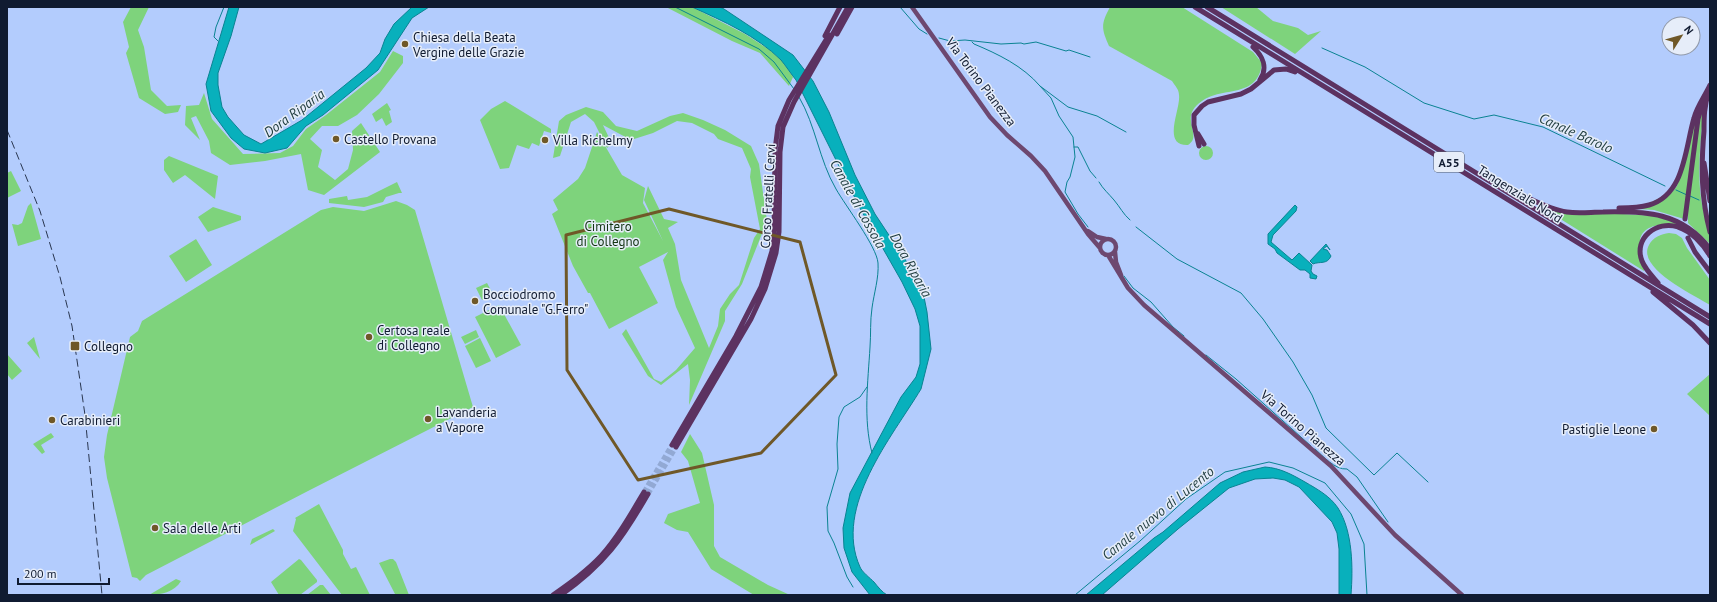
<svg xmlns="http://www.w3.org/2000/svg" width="1717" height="602" font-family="'PT Sans',sans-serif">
  <rect width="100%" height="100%" fill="#b3ccfd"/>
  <path fill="#7ed37c" d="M131 7H149L138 30 144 47 151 90 167 106 181 105 178 112 165 114 139 98 126 53 129 47 123 22Z
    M666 7H692L745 34 770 50 782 61 793 77 789 86 760 53 732 41Z
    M1110 7H1182L1253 52 1262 63C1258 99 1223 86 1202 101 1177 118 1204 135 1188 145 1161 146 1181 109 1179 95 1179 89 1175 86 1172 81L1109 46C1101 28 1101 24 1110 7Z
    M1221 7H1256L1273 21 1298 28 1308 35 1321 31 1295 54Z
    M393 51 403 56V63L379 94 357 115 338 126H322L310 139 322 150 318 167 335 180 348 169 353 150 352 131 361 123 380 152 324 195 308 190 301 154 265 161 230 165 211 153 209 141 196 116 191 118 200 140 185 125 186 106 199 105 204 93 212 119 243 154 280 153 293 146 306 129 326 115 380 72Z
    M505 101 551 129V133L544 131 539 146 532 143 529 149 517 145 509 168 500 169 480 120 491 109Z
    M387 103 391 110 389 111 392 122 386 126 382 118 376 122 372 114Z
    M1704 106C1701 137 1697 168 1701 198 1703 214 1710 229 1710 244L1688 223V209L1699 120Z
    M586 107 603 112 616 126 637 131 670 116 683 113 703 120 725 130 751 146 759 164 767 221 742 284 725 311V321L689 405 690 380 688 364 661 385 648 376 622 334 626 329 654 379 661 382 676 370 695 348 676 307 663 260 668 252 639 267 658 303 609 329 590 293H588L573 266 552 214 558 210 553 200 578 179 585 168 597 132 622 175 645 188 643 203 663 241 644 200 648 186 664 219 678 222 668 228 675 244 681 280 709 348 718 326 720 309 730 294 739 285 754 238 760 229 750 177 751 169 742 148 718 139 714 134 692 123 677 121 653 133 631 140 603 125 612 144 607 148 594 122 585 114 571 122 560 156 553 158 559 121 566 115Z
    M1697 113 1684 219 1654 210 1638 209 1673 191 1677 186Z
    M1199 153a7 7 0 1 1 14 0a7 7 0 1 1-14 0Z
    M169 156 218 176 215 199 185 175 173 183 164 170V160Z
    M11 171 21 191 7 198V173Z
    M397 182 402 193H399L386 197 383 202 364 207 329 203V199L347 196 348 200 367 197Z
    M396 201 407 205 415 210 473 407 308 491 146 575 140 581 137 578 132 577 107 478 104 457 107 435 130 337 138 331 142 321 321 210 333 207 364 211Z
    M31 203 41 239 18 246 12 224 18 225 22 223 28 206Z
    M213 207 241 216V220L208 232 198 217Z
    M1547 209 1553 211 1623 214 1656 216 1681 225C1668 224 1643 222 1640 240 1639 250 1646 262 1644 271L1546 210Z
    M1669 233 1676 234 1682 238 1687 248 1710 280V305C1694 295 1636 268 1649 245 1653 237 1661 234 1669 233Z
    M196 239 212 265 186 282 169 256Z
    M487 283 493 294 482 300 476 288Z
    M499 305 521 345 496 358 475 317Z
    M476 330 479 337 465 344 461 337Z
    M34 337 40 359 27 343Z
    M480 338 491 361 476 368 465 346Z
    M7 354 22 371 12 380 7 374Z
    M1710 374V416L1687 394Z
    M51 433 54 437 41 445 45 452 42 454 33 444Z
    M690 434 702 453 714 505V546L720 557 768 585 790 595H754L711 569 688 532 677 530 664 523 668 514 700 503 688 461 681 452Z
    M319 504 343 550V554L351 569 356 567 370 595H342L293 531 296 519 295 518Z
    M273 529 275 531 250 545 252 539Z
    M299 559 301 560 317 580V582L300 595H279L271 582Z
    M390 559H393L396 562 409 595H394L395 594 379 563Z
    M176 579 181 581C175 592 160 595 149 595Z
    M320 585H323L331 595H307Z"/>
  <path fill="#08b0bc" stroke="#0a8392" d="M229 7H239L231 36 218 73V85L222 107 228 117 244 135 261 144 302 120 366 68 380 53 385 39 394 24 412 7H429L412 18 378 70 323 115 306 126 287 148 265 153 244 149 231 138 211 111 206 84Z
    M692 7H720L724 9 793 55 813 81 829 112 855 175 875 214 916 276 924 297 927 312 931 349 921 389C892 437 833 507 860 567 862 572 870 578 874 582 878 587 882 592 887 595H870L852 572 844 548 843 528 850 493 901 397 916 377 920 364V326L915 309 902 282 861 210 796 80C791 74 786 66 781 60 757 36 723 21 692 7Z
    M1295 205 1297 207 1296 211 1273 235 1271 242 1292 260 1299 253 1312 265 1311 271 1313 274 1317 276 1316 279 1310 278V274L1305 270H1300L1277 253 1275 249 1268 244V234Z
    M1326 244 1330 250 1327 246 1323 249 1327 250 1331 256C1327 265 1320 261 1313 264L1310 261Z
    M1265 467C1280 468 1291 474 1305 482 1317 489 1330 496 1338 508 1353 532 1353 568 1351 595H1339V549L1337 533 1332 522 1299 487 1285 480 1273 478 1255 479 1229 488 1178 529 1102 595H1086L1154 538 1163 532 1220 483 1243 472Z"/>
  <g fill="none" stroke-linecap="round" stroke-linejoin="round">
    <path stroke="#0a8392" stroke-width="1" d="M675 7 759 49 774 62 794 89
      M900 7 919 29 927 34
      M939 38 950 41 965 40 1001 44 1021 43 1024 44 1036 42 1066 51 1069 50 1090 57
      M218 41 214 37 216 27 224 7
      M972 42 974 44C998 54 1023 66 1040 86
      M1322 48 1365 67 1424 103 1474 119 1494 115 1543 127 1665 186
      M799 97C816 126 819 160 836 189 845 205 877 247 878 263 879 278 874 293 872 308 870 321 871 334 870 347 868 382 863 419 872 453
      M1074 147H1078L1090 171 1096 178
      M1099 182C1103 189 1109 194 1114 200 1120 207 1123 214 1130 220
      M1676 190 1687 195
      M1690 196 1699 200
      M1088 227 1078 214 1065 192 1067 182 1070 177 1075 157 1073 137 1059 116 1051 98 1040 86 1068 107 1097 116 1126 132
      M1136 227 1177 259 1241 293 1263 319 1293 362 1312 395 1326 428 1374 475 1397 453 1428 482
      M1124 276 1133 288 1151 302 1173 327 1184 336
      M1206 355 1236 379 1311 446
      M1315 449C1323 456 1335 470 1347 469L1357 477 1388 522
      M853 587 847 577 834 543 828 531 827 507 838 469 837 444 839 417 844 407 860 397 867 387
      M1075 595 1140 541 1186 499 1225 472 1269 462 1293 468 1325 483 1351 514 1364 544 1367 595"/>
    <path stroke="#92a9d4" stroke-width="5" stroke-dasharray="5 2.5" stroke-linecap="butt" d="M644 492 672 445
      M648 494 676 447"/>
    <path stroke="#6d4870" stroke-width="4.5" d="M912 7 990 117 1007 135 1031 156 1045 171 1088 234 1100 248
      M1088 231 1097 237 1106 239
      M1100 247a8 8 0 1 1 16 0a8 8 0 1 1-16 0Z
      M1115 252 1116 262 1121 275
      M1108 255 1128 288 1144 305 1331 466 1395 535 1462 595"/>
    <path stroke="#5c3261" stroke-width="5" d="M1195 7 1710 324
      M1207 7 1710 317
      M837 34 852 7
      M825 36 840 7
      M1253 47C1263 56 1268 68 1260 80
      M1709 92C1704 105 1704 118 1704 131 1701 166 1701 198 1710 232
      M1198 134 1204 144
      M1199 146 1194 125V115L1202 106 1208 102 1241 94 1251 89 1274 70 1286 69 1295 72
      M1704 163 1710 201
      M1508 189C1527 196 1546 209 1567 212 1579 214 1591 212 1603 212 1646 211 1682 212 1710 249
      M1619 208C1629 208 1639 208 1649 205 1685 195 1685 148 1694 118 1697 106 1705 96 1710 85
      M1685 219 1698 119 1702 104
      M1688 238 1695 252 1710 272
      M1658 283C1652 276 1645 269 1642 261 1633 238 1657 220 1678 227 1691 231 1703 244 1710 256
      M1653 292 1693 325 1710 343
      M672 445 736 336 761 287 772 251 774 231 775 150 778 126 789 100 829 35
      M676 447 751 319 765 289 776 253 779 232 780 152 783 127 794 102 848 7
      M553 595C570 583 587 571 601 556 618 537 631 514 644 492
      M561 595C605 564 622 539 648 494"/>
    <path stroke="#293650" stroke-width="1" stroke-dasharray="8 4" stroke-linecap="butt" d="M7 130 40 211 60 277 72 326 85 415 102 595"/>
  </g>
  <path fill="none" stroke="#6f5828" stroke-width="3" stroke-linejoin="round" d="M669 209 800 242 836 375 761 453 638 480 567 370 566 235Z"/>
  <g fill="#6f5828" stroke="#e6edf9" stroke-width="1.5">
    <circle cx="405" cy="44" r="4"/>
    <circle cx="336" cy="139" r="4"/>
    <circle cx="545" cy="140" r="4"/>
    <circle cx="475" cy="301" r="4"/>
    <circle cx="369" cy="337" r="4"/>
    <rect x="70" y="341" width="10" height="10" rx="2"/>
    <circle cx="428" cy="419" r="4"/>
    <circle cx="52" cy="420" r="4"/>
    <circle cx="1654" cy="429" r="4"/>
    <circle cx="155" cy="528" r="4"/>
  </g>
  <g text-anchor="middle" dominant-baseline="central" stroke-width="3" stroke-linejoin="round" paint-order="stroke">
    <rect fill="#e6edf9" stroke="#505a6d" stroke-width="1" x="1434" y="152" width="30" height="20" rx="3"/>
    <g font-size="12" font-weight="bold" fill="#101b31">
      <text x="1449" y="162">A55</text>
    </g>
    <g font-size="13" fill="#101b31" stroke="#e6edf9" text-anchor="start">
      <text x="413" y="37">Chiesa della Beata<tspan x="413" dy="15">Vergine delle Grazie</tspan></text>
      <text x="344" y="139">Castello Provana</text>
      <text x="553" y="140">Villa Richelmy</text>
      <text x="483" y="294">Bocciodromo<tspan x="483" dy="15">Comunale "G.Ferro"</tspan></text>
      <text x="377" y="330">Certosa reale<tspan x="377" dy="15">di Collegno</tspan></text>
      <text x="84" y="346">Collegno</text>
      <text x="436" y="412">Lavanderia<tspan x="436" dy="15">a Vapore</tspan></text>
      <text x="60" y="420">Carabinieri</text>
      <text x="1646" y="429" text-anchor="end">Pastiglie Leone</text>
      <text x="163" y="528">Sala delle Arti</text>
    </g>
    <g font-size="13" fill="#101b31" stroke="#e6edf9">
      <text transform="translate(981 82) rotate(53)">Via Torino Pianezza</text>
      <text transform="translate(1520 194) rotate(32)">Tangenziale Nord</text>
      <text transform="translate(768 196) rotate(-87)">Corso Fratelli Cervi</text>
      <text transform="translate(1303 428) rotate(41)">Via Torino Pianezza</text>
    </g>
    <g font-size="13" fill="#123412" stroke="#e6edf9">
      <text x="608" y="226">Cimitero<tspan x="608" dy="15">di Collegno</tspan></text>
    </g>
    <g font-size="14" font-style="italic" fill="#1f3c3f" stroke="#e6edf9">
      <text transform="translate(294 113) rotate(-36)">Dora Riparia</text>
      <text transform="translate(1576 133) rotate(24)">Canale Barolo</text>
      <text transform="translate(858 204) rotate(61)">Canale di Cossola</text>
      <text transform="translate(911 265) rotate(61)">Dora Riparia</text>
      <text transform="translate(1158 513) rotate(-39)">Canale nuovo di Lucento</text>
    </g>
  </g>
  <rect width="1717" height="602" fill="none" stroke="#101b31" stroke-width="16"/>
  <g transform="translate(1681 36) rotate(53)"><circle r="19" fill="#e6edf9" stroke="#9099a9"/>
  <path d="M0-3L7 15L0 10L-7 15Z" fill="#6f5828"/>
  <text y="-6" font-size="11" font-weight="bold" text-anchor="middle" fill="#101b31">N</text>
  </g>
  <path d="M18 578v6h91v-6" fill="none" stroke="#101b31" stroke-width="2"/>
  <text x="24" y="578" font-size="12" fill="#101b31" stroke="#e6edf9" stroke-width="3" paint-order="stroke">200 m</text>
</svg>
